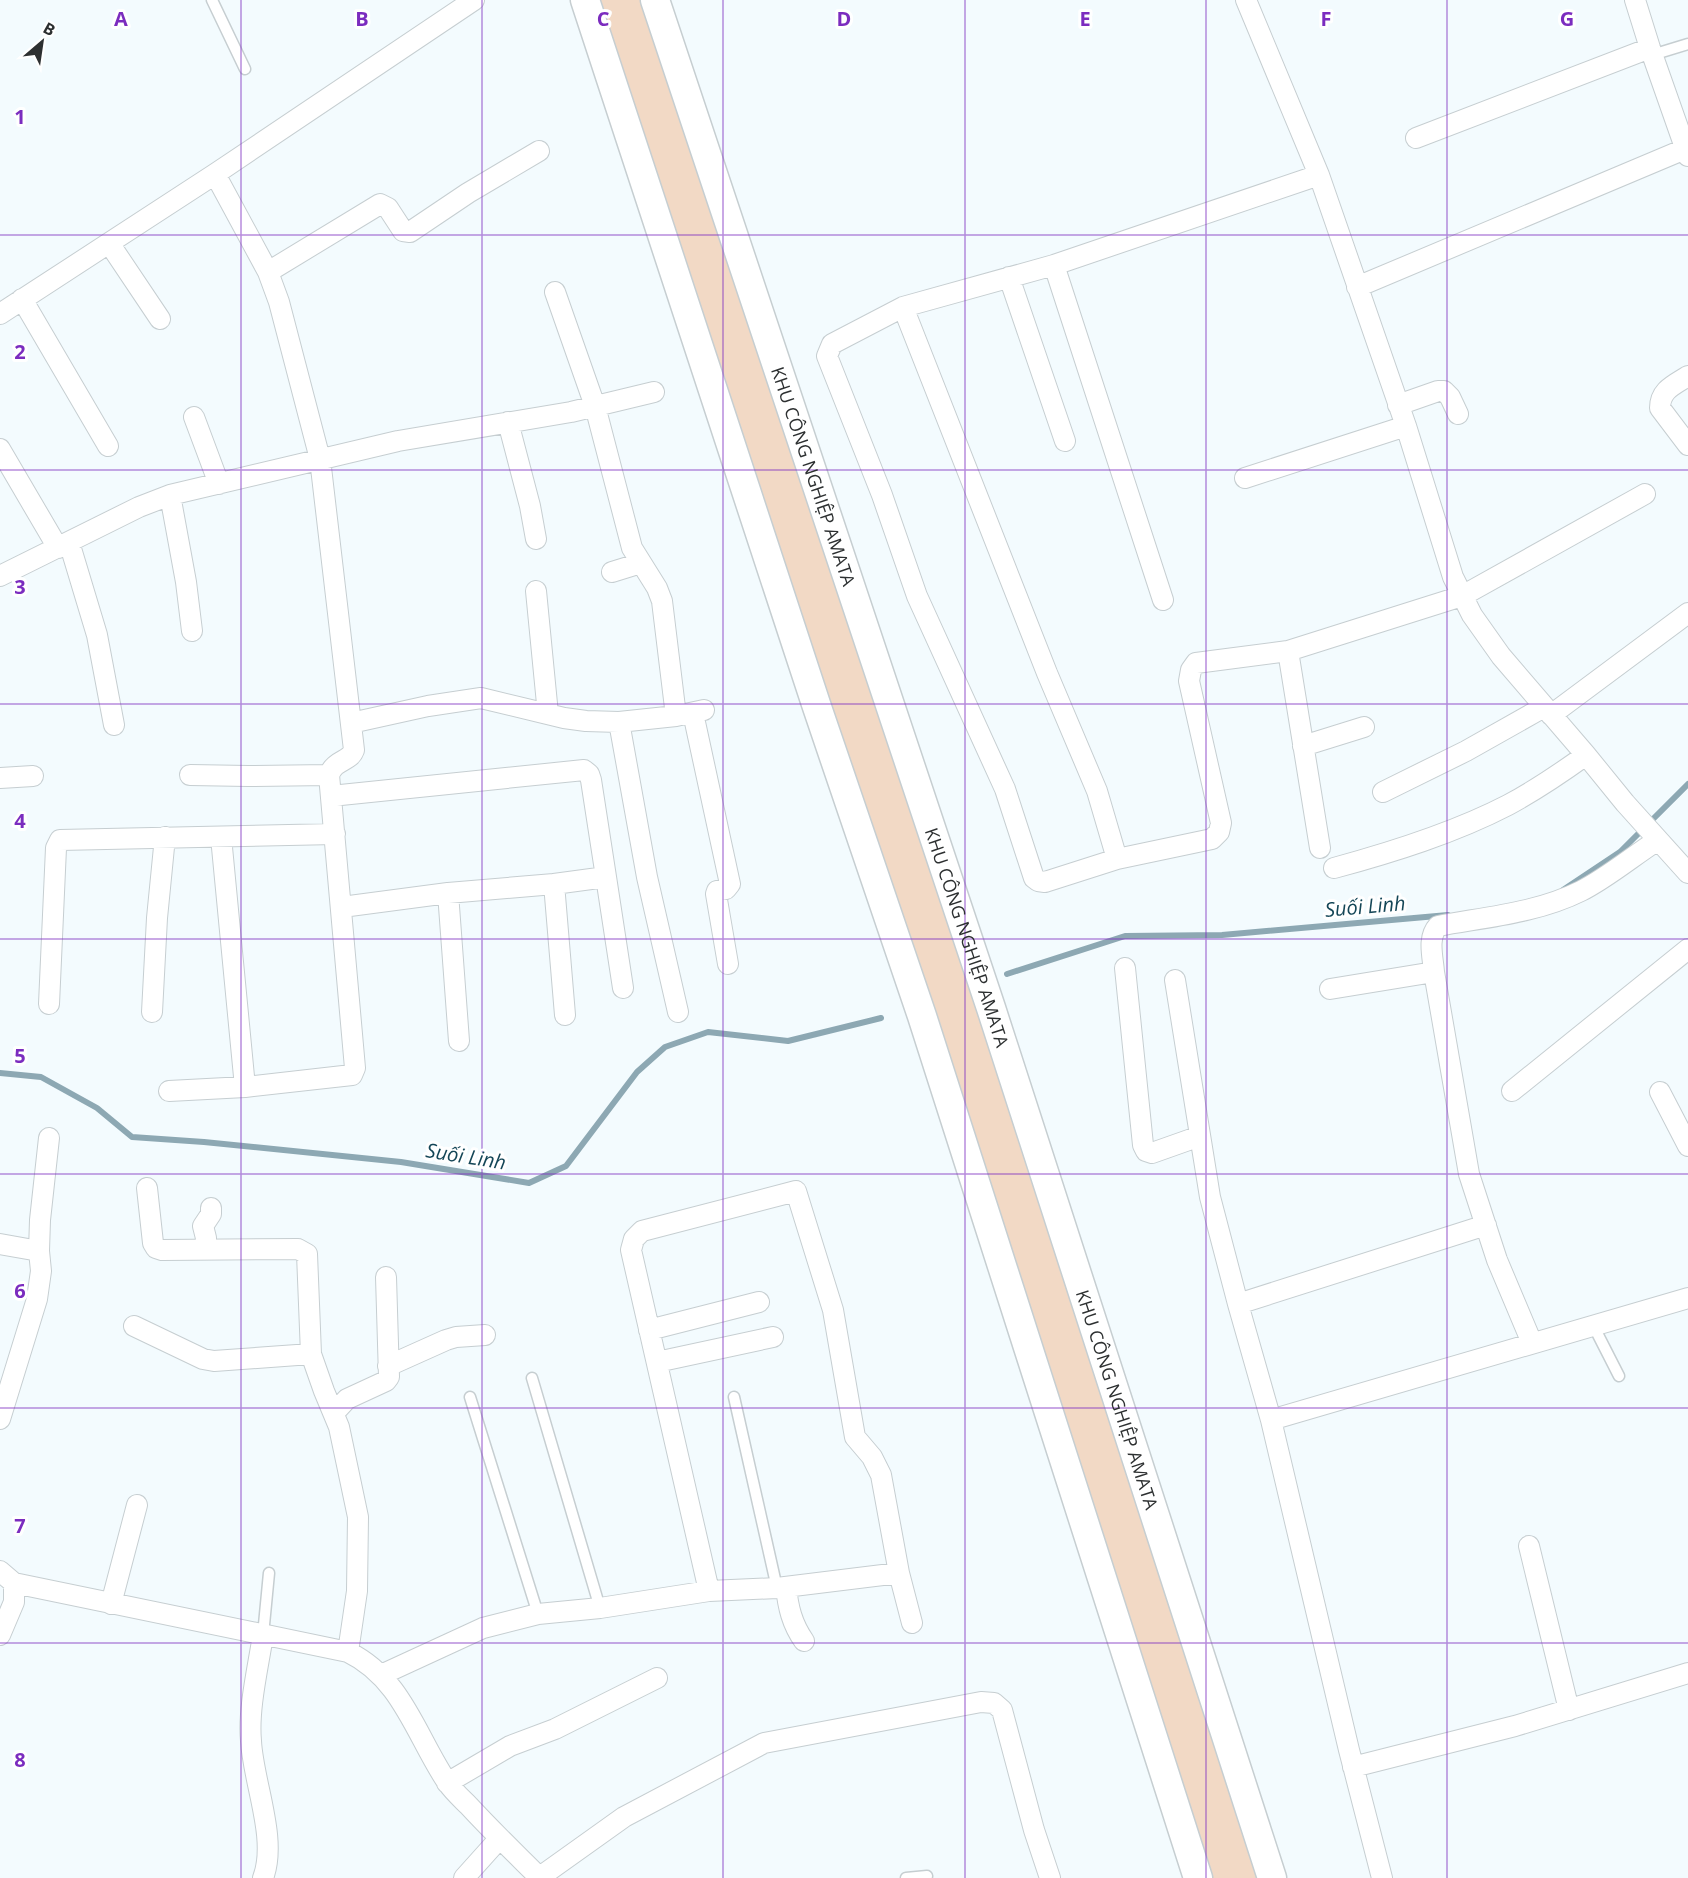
<svg xmlns="http://www.w3.org/2000/svg" width="1688" height="1878" font-family="'Open Sans',sans-serif">
  <rect width="100%" height="100%" fill="#f3fbfe"/>
  <path fill="#f2d9c5" d="M597 0H644L969 978 1260 1878H1210Z"/>
  <g fill="none" stroke-linecap="round" stroke-linejoin="round">
    <path stroke="#8da8b3" stroke-width="6" d="M1563 890 1620 852 1688 784
      M1007 974 1125 936 1222 935 1448 915
      M0 1073 41 1077 97 1108 132 1137 204 1142 401 1162 529 1183 566 1166 637 1072 665 1047 708 1032 788 1041 881 1018"/>
    <g stroke="#c6ced1" stroke-width="13">
      <path id="lane" d="M212 0 245 69
        M1652 55 1688 44
        M1593 1325 1619 1376
        M532 1378 600 1608
        M470 1397 538 1614
        M734 1397 777 1588
        M263 1635 269 1573
        M906 1878 927 1876"/>
    </g>
    <g stroke="#c6ced1" stroke-width="22">
      <path id="street" d="M1246 0 1319 175 1406 426 1453 577 1472 615 1501 656 1586 755 1625 803 1688 873
        M1635 0 1650 48 1688 156
        M1416 138 1650 48
        M1319 175 1054 265 903 307 832 344 827 356 882 495 917 596 1005 789 1034 878 1038 881 1045 882 1117 859 1212 839 1219 832 1221 823 1189 681 1191 670 1196 663 1288 651 1462 596 1645 494
        M109 243 160 319
        M1054 265 1163 600
        M268 272 380 204 388 208 403 231 410 232 468 193 539 151
        M1009 277 1065 441
        M1357 287 1685 149
        M555 292 595 406 632 548 657 588 662 601 676 716
        M22 299 108 446
        M903 307 1047 673 1097 791 1117 859
        M0 314 215 174 474 0
        M1688 376C1674 385 1660 390 1660 408L1688 445
        M1398 405 1438 391H1444L1450 397 1458 414
        M194 417 219 484
        M508 422 530 506 536 539
        M0 449 58 548
        M1245 478 1406 426
        M170 495 186 582 192 631
        M69 542 97 635 114 725
        M612 572 641 563
        M0 576 139 507 170 495 398 441 571 412 654 392
        M536 591 548 714
        M1288 651 1320 848
        M693 713 730 884 726 889 717 891 716 894 728 964
        M1551 715 1688 613
        M619 722 647 877 678 1012
        M351 723 428 706 481 698 564 718 586 721 619 722 676 716 704 710
        M1303 746 1364 727
        M190 775 248 776 329 775
        M0 778 33 776
        M1383 792 1466 751 1544 707
        M331 796 584 770 589 774 591 780 606 877 554 884
        M221 837 245 1087
        M1334 868C1393 852 1454 833 1508 805 1536 790 1561 773 1586 755
        M606 877 623 988
        M448 893 459 1041
        M342 907 448 893 554 884 565 1015
        M1125 968 1143 1145 1146 1151 1152 1153 1200 1136
        M1175 980 1210 1197 1238 1304 1271 1420 1349 1750 1382 1878
        M1330 989 1434 972
        M49 1004 56 848 60 840 335 834
        M152 1012 157 918 165 837
        M169 1091 245 1087 352 1075 355 1068 329 775C335 759 350 762 354 750L320 459 279 302 268 272 215 174
        M1512 1091 1688 949
        M1660 1092 1688 1146
        M147 1188 153 1243 156 1248 162 1250 298 1249 307 1254 311 1354 324 1391 339 1427 358 1517 357 1591 348 1652
        M0 1244 39 1251
        M205 1250 206 1238 203 1226 211 1214V1208
        M1238 1304 1486 1225
        M134 1326 203 1359 214 1361 311 1354
        M649 1330 759 1302
        M1532 1343 1497 1260 1469 1174 1434 972C1433 957 1427 938 1438 926 1486 917 1537 913 1581 891 1607 878 1633 856 1658 840
        M657 1362 773 1337
        M388 1366 446 1340 456 1337 485 1335
        M334 1413 347 1399 386 1381 389 1377 386 1277
        M0 1419 37 1299 41 1271 39 1251 40 1220 49 1138
        M1271 1420 1688 1298
        M1529 1546 1569 1710
        M0 1571 14 1583V1602L0 1635
        M14 1583 348 1652C402 1678 416 1736 447 1782 453 1791 461 1798 469 1806 492 1831 516 1854 540 1878
        M786 1587C788 1607 792 1624 804 1641
        M709 1591 631 1250 634 1239 642 1231 796 1191 833 1310 855 1437 872 1457 881 1475 899 1573 912 1623
        M111 1604 137 1505
        M381 1675 483 1628 538 1614 600 1608 709 1591 777 1588 899 1573
        M1353 1767 1515 1726 1688 1673
        M447 1783 510 1746 555 1729 657 1678
        M540 1877 624 1817 764 1743 981 1702 994 1703 1002 1710 1034 1830 1050 1878
        M263 1878C278 1839 253 1782 251 1741 248 1709 258 1668 263 1635
        M464 1878 499 1839"/>
    </g>
    <g stroke="#c6ced1" stroke-width="31">
      <g id="secondary">
        <path d="M585 0 816 704 922 1016 1198 1878"/>
        <path id="s1" d="M655 0 991 1008 1272 1878"/>
      </g>
    </g>
    <use href="#lane" stroke="#fff" stroke-width="10"/>
    <use href="#street" stroke="#fff" stroke-width="20"/>
    <use href="#secondary" stroke="#fff" stroke-width="28"/>
  </g>
  <path fill="none" stroke="#7b2cbf" stroke-width="1.5" stroke-opacity="0.55" d="M241 0V1878M482 0V1878M723 0V1878M965 0V1878M1206 0V1878M1447 0V1878M0 235H1688M0 470H1688M0 704H1688M0 939H1688M0 1174H1688M0 1408H1688M0 1643H1688"/>
  <g text-anchor="middle" dominant-baseline="central" stroke-width="6" stroke-linejoin="round" paint-order="stroke">
    <g font-size="18" fill="#2d3031" stroke="#fff">
      <text stroke="none"><textPath href="#s1" startOffset="502">KHU CÔNG NGHIỆP AMATA</textPath></text>
      <text stroke="none"><textPath href="#s1" startOffset="988">KHU CÔNG NGHIỆP AMATA</textPath></text>
      <text stroke="none"><textPath href="#s1" startOffset="1474">KHU CÔNG NGHIỆP AMATA</textPath></text>
    </g>
    <g font-size="20" font-style="italic" fill="#144657" stroke="#fff">
      <text transform="translate(1365 906) rotate(-5)">Suối Linh</text>
      <text transform="translate(466 1156) rotate(9)">Suối Linh</text>
    </g>
  </g>
  <g font-size="20" text-anchor="middle" font-weight="bold" fill="#7b2cbf" stroke="#fff" stroke-width="6" stroke-linejoin="round" paint-order="stroke">
    <text x="121" y="26">A</text>
    <text x="362" y="26">B</text>
    <text x="603" y="26">C</text>
    <text x="844" y="26">D</text>
    <text x="1085" y="26">E</text>
    <text x="1326" y="26">F</text>
    <text x="1567" y="26">G</text>
    <text x="20" y="124">1</text>
    <text x="20" y="359">2</text>
    <text x="20" y="594">3</text>
    <text x="20" y="828">4</text>
    <text x="20" y="1063">5</text>
    <text x="20" y="1298">6</text>
    <text x="20" y="1533">7</text>
    <text x="20" y="1767">8</text>
  </g>
  <g transform="translate(42 42) rotate(29)" stroke="#ffffff" stroke-width="4.5" paint-order="stroke">
  <path d="M0-4.5L10 22L0 15L-10 22Z" fill="#2d3031"/>
  <text y="-9" font-size="16" font-weight="bold" text-anchor="middle" fill="#2d3031">B</text>
  </g>
</svg>
